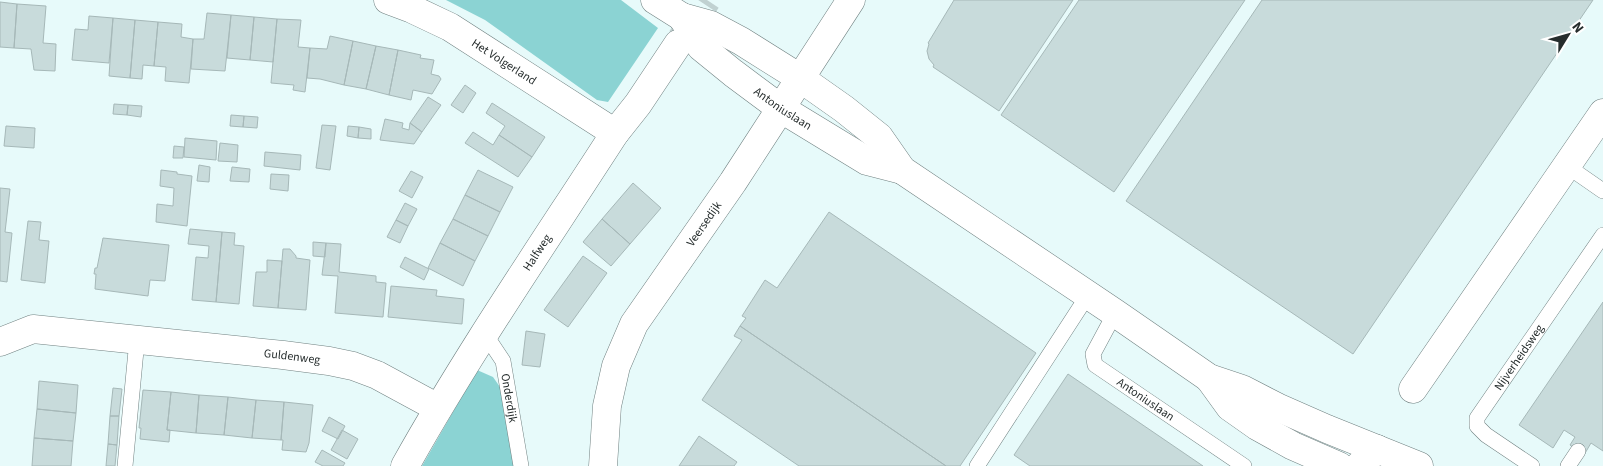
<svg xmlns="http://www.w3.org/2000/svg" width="1603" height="466" font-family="'Source Sans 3',sans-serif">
  <rect width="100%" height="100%" fill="#e7fafa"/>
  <path fill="#8bd3d3" d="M446 0H621L658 28 608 102 597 100 485 20Z
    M477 370 493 377 500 387 515 466H422Z"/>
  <path fill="#c8dbdb" stroke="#a6b8b8" d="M954 0H1073L999 111 933 67 934 65 929 59 927 51 929 44 928 43Z
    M1079 0H1245L1114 192 1001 115Z
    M1262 0H1593L1353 354 1126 201Z
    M0 2 17 4 14 48 0 47Z
    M17 4 46 6 43 43 56 44 55 71 34 70 31 49 14 48Z
    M207 13 231 15 225 71 191 69 193 39H204Z
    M231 15 254 17 250 60 227 58Z
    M89 16 113 18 109 63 72 60 75 29 88 30Z
    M254 17 277 19 273 62 250 60Z
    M113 18 135 20 130 78 109 76Z
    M277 19 301 20 298 47 310 48 305 92 293 90 294 85 271 83Z
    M135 20 158 22 154 66 143 65 142 79 130 78Z
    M158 22 182 24 181 37 193 39 189 83 165 81 166 67 154 66Z
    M330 36 353 41 344 85 320 79 307 78 310 48 327 49Z
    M353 41 376 46 366 89 344 85Z
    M376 46 398 50 389 95 366 89Z
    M398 50 421 55 420 58 434 60 431 74 439 76 441 79 432 94 413 90 411 100 389 95Z
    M465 85 476 93 463 113 451 105Z
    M428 97 441 105 422 132 410 123Z
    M492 103 545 137 532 157 499 135 505 126 486 113Z
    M114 104 128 105 127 115 113 114Z
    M128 105 142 106 141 117 127 115Z
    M231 115 244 116 243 127 230 126Z
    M244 116 258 117 257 128 243 127Z
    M385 119 403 123 402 128 409 130 410 123 422 132 414 144 380 140Z
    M322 125 336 126 330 170 316 168Z
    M6 126 35 128 34 148 4 146Z
    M348 126 359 127 358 138 347 136Z
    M359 127 371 129V139L358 138Z
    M473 132 493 145 499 135 532 157 518 177 465 143Z
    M185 138 217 141 216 160 184 157Z
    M220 143 238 145 237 162 218 161Z
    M174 146 184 147 183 158H173Z
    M265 152 301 155 300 170 264 166Z
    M199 165 210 167 209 182 197 181Z
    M232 167 250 169 249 182 230 181Z
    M161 170 177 172V174L192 176 187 226 156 222 157 204 173 206 174 188 160 186Z
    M478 170 513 187 500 212 465 195Z
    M411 171 423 177 412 198 399 191Z
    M271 174 289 175 288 191 270 189Z
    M633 183 661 208 630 244 602 219Z
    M0 188 10 189 5 232 12 233 7 282 0 281Z
    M465 195 500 212 488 236 453 219Z
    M405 203 417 209 408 226 396 220Z
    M829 212 1036 353 960 466H946L740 326 746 318 742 316 765 280 777 288Z
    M453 219 488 236 475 261 440 243Z
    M602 219 630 244 611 266 583 242Z
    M396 220 408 226 400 243 387 237Z
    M28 221 41 222 39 240 49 241 45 283 21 280Z
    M190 229 222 232 216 302 192 300 196 257 208 258 209 246 188 244Z
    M222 232 235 233 234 245 244 246 239 304 216 302Z
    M103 238 169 245 165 281 150 280 148 296 95 289 96 274H94L95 268H97Z
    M313 242 326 243 325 257 313 256Z
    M326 243 341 244 339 272 376 276V282L386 283 383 317 335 313 338 276 322 275Z
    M440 243 475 261 463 286 428 268Z
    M283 249H290L296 256V258L310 260 306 310 278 308Z
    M583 256 607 273 568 327 544 310Z
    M405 257 429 269 424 280 400 267Z
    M267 260 282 261 278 308 253 306 256 272H267Z
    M391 286 437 290 436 296 464 299 462 324 388 317Z
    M1603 302V451L1591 443 1584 455 1570 445 1575 437 1564 430 1553 448 1519 425Z
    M740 326 946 466H799L702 400 742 340 734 336Z
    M526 331 545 334 540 367 522 365Z
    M1068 374 1203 466H1030L1014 455Z
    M39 381 78 385 76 413 37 409Z
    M113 388 122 389 119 416H110Z
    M143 390 171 392 167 430H170L169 442 140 439 141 428H139Z
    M171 392 199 395 196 433 167 430Z
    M199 395 228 397 224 435 196 433Z
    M228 397 256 400 252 438 224 435Z
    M256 400 284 402 281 440 252 438Z
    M284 402 313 405 309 443 306 452 282 450 283 440H281Z
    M37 409 76 413 73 441 34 438Z
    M110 416H119L117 445 108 444Z
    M329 417 345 426 338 439 322 431Z
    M342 430 358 439 347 459 331 450Z
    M699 436 737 462 734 466H679Z
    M34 438 73 441 71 466H32Z
    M108 444 117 445 115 466H106Z
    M322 450 345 463 343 466H323L315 462Z"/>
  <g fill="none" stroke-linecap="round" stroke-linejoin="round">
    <path stroke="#c0d1d1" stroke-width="28" stroke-dasharray="28 14" stroke-linecap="butt" d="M681 39 707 0"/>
    <g stroke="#708181" stroke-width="16">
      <g id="service">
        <path d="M1567 166 1603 191"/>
        <path id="s1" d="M1115 313 1093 354 1095 365 1244 466"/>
        <path id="s2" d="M485 334 503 361 521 466"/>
        <path d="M125 466 137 340"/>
        <path d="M977 466 1088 295"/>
        <path id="s3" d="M1532 466 1486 435 1477 426V418L1603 235"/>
        <path d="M1568 466 1578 451"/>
      </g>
    </g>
    <g stroke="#708181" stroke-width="29">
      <g id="minor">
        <path id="s4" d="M388 0 412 9 450 27 615 133"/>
        <path id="s5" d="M0 342 33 329 283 355 329 361 353 366 377 375 438 408"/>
        <path d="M1413 389 1603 113"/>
        <path id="s6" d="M405 466C469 352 544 243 615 133L638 104 678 44"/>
      </g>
    </g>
    <g stroke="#708181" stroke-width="29">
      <g id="tertiary">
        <path id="s7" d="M603 466 607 406 616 366 634 324 733 182 851 0"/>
        <path d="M1359 466 1377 449"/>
      </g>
    </g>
    <g stroke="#708181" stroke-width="29">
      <g id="secondary">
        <path d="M655 0 682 17 711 25 741 41 800 78 844 109 879 137 902 170 1115 313 1209 378 1242 389 1277 407 1327 429 1419 466"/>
        <path id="s8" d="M682 17 701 47 733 73 780 108 867 161 902 170"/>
        <path d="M1209 378 1230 407 1257 426 1293 446 1339 466"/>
      </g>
    </g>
    <use href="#service" stroke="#fff" stroke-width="15"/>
    <use href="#minor" stroke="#fff" stroke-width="28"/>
    <use href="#tertiary" stroke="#fff" stroke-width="28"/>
    <use href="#secondary" stroke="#fff" stroke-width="28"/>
  </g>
  <g text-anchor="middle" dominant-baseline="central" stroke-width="4.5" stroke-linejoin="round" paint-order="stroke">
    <g font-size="12" fill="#262d2d" stroke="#fff">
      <text stroke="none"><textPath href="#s4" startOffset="132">Het Volgerland</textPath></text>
      <text stroke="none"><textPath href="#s8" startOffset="138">Antoniuslaan</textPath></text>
      <text stroke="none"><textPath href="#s7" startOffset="269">Veersedijk</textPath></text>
      <text stroke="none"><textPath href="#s6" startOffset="251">Halfweg</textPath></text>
      <text stroke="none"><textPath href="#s5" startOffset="296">Guldenweg</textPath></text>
      <text stroke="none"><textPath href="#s3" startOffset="150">Nijverheidsweg</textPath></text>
      <text stroke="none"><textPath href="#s2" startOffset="70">Onderdijk</textPath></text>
      <text stroke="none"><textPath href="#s1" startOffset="119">Antoniuslaan</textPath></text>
    </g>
  </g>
  <g transform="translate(1568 35) rotate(53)" stroke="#ffffff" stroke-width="4" paint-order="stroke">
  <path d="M0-4L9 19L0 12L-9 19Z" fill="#262d2d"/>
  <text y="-8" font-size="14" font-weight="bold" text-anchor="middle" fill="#262d2d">N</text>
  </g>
</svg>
